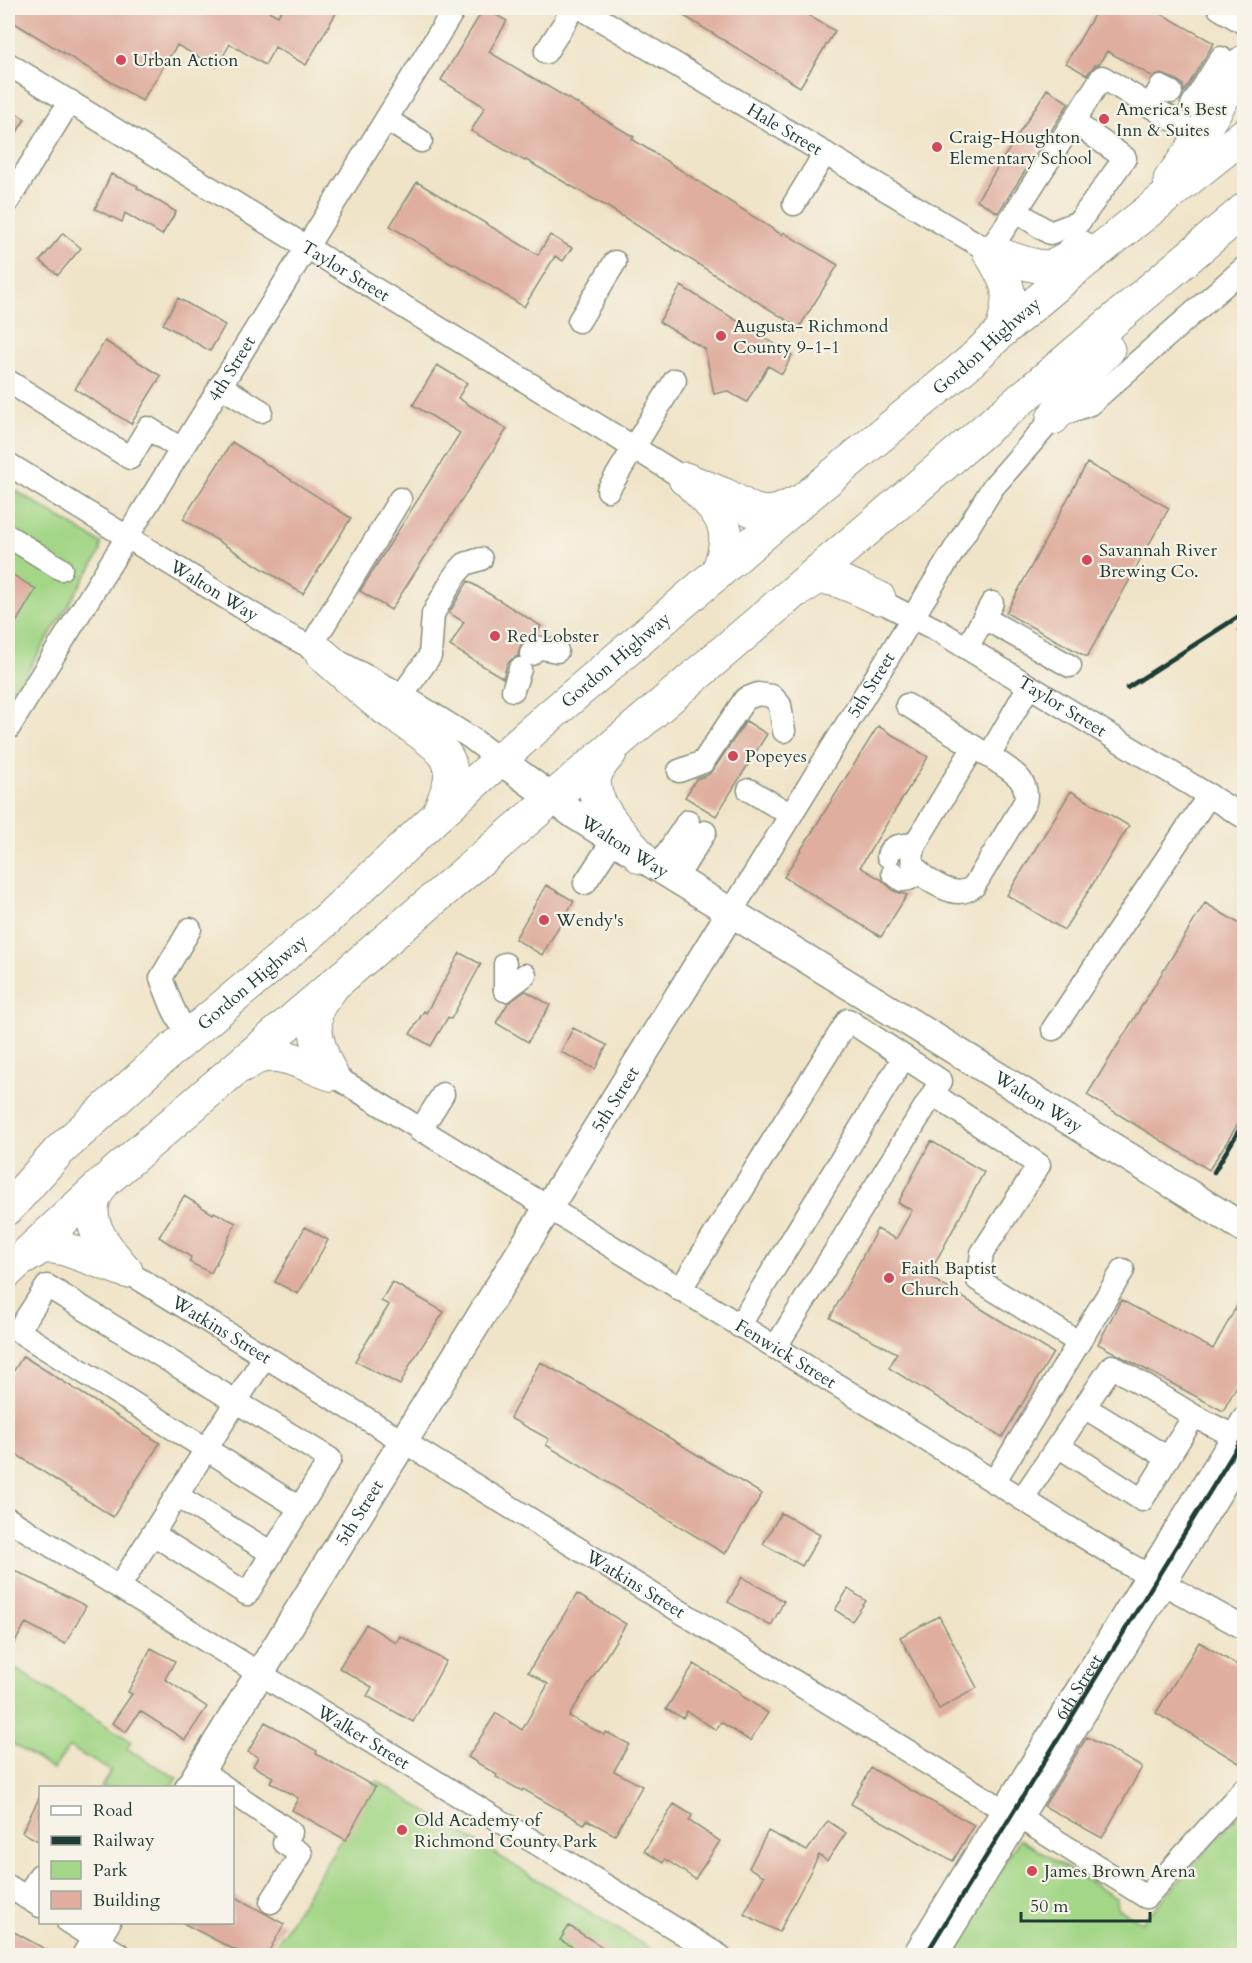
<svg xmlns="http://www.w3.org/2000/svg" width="1252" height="1963" font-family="Cardo,serif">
  <rect width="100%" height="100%" fill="#f7f3e8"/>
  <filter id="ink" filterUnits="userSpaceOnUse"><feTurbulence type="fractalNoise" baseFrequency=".0167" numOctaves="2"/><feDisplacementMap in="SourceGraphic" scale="12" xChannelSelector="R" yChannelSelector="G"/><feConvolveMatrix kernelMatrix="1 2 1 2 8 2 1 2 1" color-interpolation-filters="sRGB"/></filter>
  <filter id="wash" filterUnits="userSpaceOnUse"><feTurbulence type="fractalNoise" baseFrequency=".008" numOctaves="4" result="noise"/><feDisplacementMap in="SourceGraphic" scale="24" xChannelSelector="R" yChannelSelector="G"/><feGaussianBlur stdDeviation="1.35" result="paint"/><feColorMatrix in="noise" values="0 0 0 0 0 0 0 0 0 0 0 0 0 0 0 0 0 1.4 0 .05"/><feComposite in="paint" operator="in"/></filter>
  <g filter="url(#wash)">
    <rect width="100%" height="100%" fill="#f0e4c8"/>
    <path fill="#a3d686" stroke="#618a5d" stroke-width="1.5" d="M8 486 101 543 100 552 94 563 8 703Z
      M16 1669 131 1741 127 1749 177 1778 171 1787H101L111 1771 69 1747 53 1770 8 1741V1684Z
      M377 1781 660 1955 269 1956Z
      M1244 1809V1955L940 1956 1020 1839 1117 1899 1118 1909 1142 1922Z"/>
    <g id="blocks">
      <path fill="#dfae9f" d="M8 8H263L278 16 283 8H339L306 65 275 47 265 65 230 44 217 67 177 45 142 101 8 19Z
        M484 8 507 21 489 52 634 137 632 139 782 235 783 232 838 265 799 328 611 209 526 160 525 161 471 131 485 107 441 80Z
        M671 8H796L835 31 800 87Z
        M1098 8H1151L1214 43 1184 92 1183 85 1177 80 1161 74 1153 77 1107 51 1099 64 1095 65 1087 75 1066 63Z
        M1047 89 1069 103 998 213 977 200Z
        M8 108 25 119 8 147Z
        M111 174 138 186 137 188 176 212 162 235 125 213 122 222 95 209Z
        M417 182 538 255 550 235 572 248 563 261 555 256 524 307 454 263 453 264 390 226Z
        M63 233 81 248 58 275 40 261Z
        M681 286 792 355 782 374 768 366 747 402 727 391 714 394 705 349 659 322Z
        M178 298 225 325 210 351 163 324Z
        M105 341 161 376 131 424 75 389Z
        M437 365 467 383 458 398 507 429 391 610 360 591 460 433 413 405Z
        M232 442 351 518 303 594 183 519Z
        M1087 463 1169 508 1087 657 1006 613Z
        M8 572 36 589 8 636Z
        M468 581 541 626 536 634 530 635 525 639 520 647 518 656 512 659 507 664 503 678 450 646 464 622 449 613Z
        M746 721 767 734 716 816 685 797 696 779 708 775 714 769Z
        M878 726 928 757 860 867 882 880 894 891 907 895 881 937 784 877Z
        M1071 791 1129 826 1064 930 1007 895Z
        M546 885 574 901 542 955 515 939Z
        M1205 903 1245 927V1113L1209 1170 1087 1095Z
        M460 953 481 964 451 1019 448 1017 431 1046 410 1034 424 1011 426 1013Z
        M526 991 550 1005 528 1042 496 1023 508 1003Z
        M573 1028 607 1045 595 1069 561 1052Z
        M931 1141 984 1172 928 1276 1053 1353 1002 1437 889 1368 897 1353 830 1318 877 1229 896 1239 912 1210 898 1203Z
        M184 1196 213 1214 214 1212 236 1223 211 1273 189 1262 191 1257 159 1237Z
        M305 1227 328 1240 298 1294 275 1282Z
        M392 1282 444 1312 411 1363 400 1385 355 1361 389 1305 381 1301Z
        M1245 1291V1371L1223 1411 1098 1344 1121 1300 1213 1349Z
        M23 1356 160 1443 113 1517 8 1449V1380Z
        M540 1362 584 1386 762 1494 725 1554 546 1445 549 1439 510 1418Z
        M781 1513 820 1535 802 1566 763 1544Z
        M16 1571 86 1606 65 1644 26 1623 8 1654V1575L12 1577Z
        M742 1577 784 1601 771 1626 728 1602Z
        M848 1589 866 1601 852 1621 835 1610Z
        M577 1594 626 1624 569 1716 604 1735 606 1732 629 1744 614 1771 642 1786 615 1835 587 1820 584 1824 523 1789 522 1791 496 1777 497 1775 468 1757 496 1713 522 1730 548 1684 528 1672Z
        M939 1616 977 1688 939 1709 900 1637Z
        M366 1624 396 1643 400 1636 446 1661 413 1722 367 1696 372 1687 339 1668Z
        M1199 1642 1245 1670V1754L1239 1763 1156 1713Z
        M151 1648 175 1661 165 1679 207 1707 185 1740 140 1711 126 1732 112 1723 132 1694 128 1692Z
        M694 1664 740 1692 739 1694 768 1713 750 1741 721 1722 716 1730 687 1711 683 1718 666 1709Z
        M265 1722 317 1751 316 1754 375 1787 346 1840 292 1810 298 1798 270 1782 273 1777 253 1766 258 1757 248 1752Z
        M1087 1737 1142 1767 1102 1838 1044 1806Z
        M871 1768 974 1825 953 1861 851 1804Z
        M40 1796V1842L22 1832Z
        M674 1804 692 1815 689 1821 720 1841 695 1879 665 1859 663 1863 644 1851Z
        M828 1821 846 1833 827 1861 819 1855 779 1932 744 1914 764 1876 749 1868 768 1831 807 1851Z
        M232 1895 284 1924 266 1956H246L183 1923H232Z
        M569 1926 617 1956H568L573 1947 560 1940Z
        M12 1931 58 1956H8V1939Z"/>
    </g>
  </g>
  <g filter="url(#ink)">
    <use href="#blocks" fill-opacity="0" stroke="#88907e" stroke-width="1.5"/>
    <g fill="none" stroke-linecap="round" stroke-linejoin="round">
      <g stroke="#88907e" stroke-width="25">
        <g id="minor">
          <path id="s1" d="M581 8 989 251 1016 211"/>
          <path d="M1219 8 1244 23"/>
          <path d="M546 52 574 8"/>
          <path id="s2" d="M8 64 685 479"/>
          <path d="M1192 105 1221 58"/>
          <path d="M1150 106 1161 87 1171 92"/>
          <path d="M387 120 421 141"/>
          <path d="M1074 122 1125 158 1079 222 1050 233 1016 211 1102 77 1200 136"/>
          <path d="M8 201 70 101"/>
          <path d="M794 204 825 153"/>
          <path d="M579 321 615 262"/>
          <path d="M8 381 130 458 148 428 181 449"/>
          <path d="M220 386 261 411"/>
          <path id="s3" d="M8 464 282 632 402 695 471 738 500 760"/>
          <path d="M608 490 675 380"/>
          <path d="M8 536 61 569"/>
          <path id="s4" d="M879 598 888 605 939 631 1244 817"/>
          <path d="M984 618 1070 666"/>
          <path d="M310 648 400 499"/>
          <path d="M967 648 992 603"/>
          <path d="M531 654 536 647 557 651"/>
          <path d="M513 690 520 669"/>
          <path d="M402 695 430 656 433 614 455 575 465 564 481 559"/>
          <path d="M907 705 989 756 1029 686"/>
          <path id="s5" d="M8 729 455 8"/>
          <path d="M974 747 915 844C914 850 911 857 913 863 917 875 940 888 952 891 960 893 968 891 974 886L1025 802C1031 778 1006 768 989 756"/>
          <path d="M679 771 703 762 745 699 758 694 772 696 780 705 784 731"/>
          <path d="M749 790 791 815"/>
          <path d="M888 856C890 844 905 845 915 844"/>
          <path d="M658 867 688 821"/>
          <path d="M893 873 902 880 909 879 920 872"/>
          <path d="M676 878 705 832"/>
          <path d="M585 883 614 839"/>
          <path id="s6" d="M731 912 993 487 1053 418 1090 404 1244 268"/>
          <path d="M190 929 161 978C169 998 175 1019 190 1034"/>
          <path d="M505 990V964"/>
          <path d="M505 990 525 975"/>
          <path d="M1053 1029 1209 795"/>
          <path id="s7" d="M331 1074 1128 1564 1244 1628"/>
          <path d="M933 1094 1039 1165 982 1253 978 1280 1078 1342"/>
          <path d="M420 1131 443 1094"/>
          <path id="s8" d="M126 1271 989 1801 1030 1824 1146 1897 1244 1789"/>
          <path d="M680 1290 848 1020 941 1081 775 1348"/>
          <path d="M739 1326 904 1057"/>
          <path d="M1084 1407 1168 1458"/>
          <path d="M1058 1446 1142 1500 1194 1416"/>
          <path d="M994 1482 1123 1270"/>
          <path d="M177 1496 272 1553"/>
          <path d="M1022 1499 1112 1366 1194 1416 1234 1436"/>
          <path id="s9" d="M8 1519 720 1956"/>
          <path d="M153 1534 247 1594 330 1459 47 1286 18 1331 300 1508"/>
          <path d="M119 1587 265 1356"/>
          <path d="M200 1770 226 1788"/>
          <path d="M232 1792 291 1832 284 1843 301 1854 271 1902"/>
          <path d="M8 1886 40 1906"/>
          <path d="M27 1898 40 1875"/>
          <path d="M68 1922 122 1956"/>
          <path id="s10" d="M913 1956 1244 1418"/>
          <path d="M936 1956 1244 1455"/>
        </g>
      </g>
      <g stroke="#88907e" stroke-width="31">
        <g id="major">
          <path id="s11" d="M500 760 575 815 641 857 1244 1228"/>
          <path id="s12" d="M189 1788 731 912"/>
          <path d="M86 1956 106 1922"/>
        </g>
      </g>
      <g stroke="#88907e" stroke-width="35">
        <g id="highway">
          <path d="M1170 180 1191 151 1244 62"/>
          <path d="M989 251C1005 256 1037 270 1053 266 1063 263 1072 254 1080 247"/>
          <path d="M989 251C1010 285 1013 292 1002 331"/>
          <path d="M1053 418 1079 379 1108 350"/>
          <path d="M685 479 725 495 752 510 765 513 779 511 799 502"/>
          <path d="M693 486C725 517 735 530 717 574"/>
          <path d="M800 589C805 586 811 581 817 579 832 574 864 592 879 598"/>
          <path d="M322 654C340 670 359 687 378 703 395 717 442 742 449 762 455 780 444 798 438 815"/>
          <path d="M610 753C604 760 597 767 595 777 589 804 625 837 641 857"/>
          <path d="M330 990C326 996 319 1003 317 1010 311 1029 322 1058 331 1074"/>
          <path d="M241 1066C247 1063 253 1059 259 1057 283 1050 309 1067 331 1074"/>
          <path d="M104 1182C100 1188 94 1196 93 1203 87 1229 111 1253 126 1271"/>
          <path id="s13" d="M8 1208 59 1151 155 1064 325 921 438 815 531 732 803 500 971 361 1002 331 1078 267 1244 135"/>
          <path d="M24 1258 42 1247H53L65 1249 126 1271"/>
          <path d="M8 1271 104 1182 235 1069 790 595 1244 210"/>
        </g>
      </g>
      <use href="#minor" stroke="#fff" stroke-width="22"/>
      <use href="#major" stroke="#fff" stroke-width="28"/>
      <use href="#highway" stroke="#fff" stroke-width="33"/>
      <path stroke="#1f3d34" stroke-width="4.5" d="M1240 630 1244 627
        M1127 688 1244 613
        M1214 1172 1244 1122
        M925 1956 1244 1436"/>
    </g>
  </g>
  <g fill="#d1495b" stroke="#f7f3e8" stroke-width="2">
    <circle cx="121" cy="60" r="6"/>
    <circle cx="1104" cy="119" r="6"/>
    <circle cx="937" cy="147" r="6"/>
    <circle cx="721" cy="336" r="6"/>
    <circle cx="1087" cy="560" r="6"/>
    <circle cx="495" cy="636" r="6"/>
    <circle cx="733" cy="756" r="6"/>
    <circle cx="544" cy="920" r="6"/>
    <circle cx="889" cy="1278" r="6"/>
    <circle cx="402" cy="1830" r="6"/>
    <circle cx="1032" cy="1871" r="6"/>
  </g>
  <g text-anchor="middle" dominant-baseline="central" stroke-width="4.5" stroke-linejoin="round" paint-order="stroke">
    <g font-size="18" fill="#1f3d34" stroke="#f7f3e8" text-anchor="start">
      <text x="133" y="60">Urban Action</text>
      <text x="1116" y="109">America's Best<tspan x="1116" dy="21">Inn &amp; Suites</tspan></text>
      <text x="949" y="137">Craig-Houghton<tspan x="949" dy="21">Elementary School</tspan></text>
      <text x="733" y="326">Augusta- Richmond<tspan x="733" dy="21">County 9-1-1</tspan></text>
      <text x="1099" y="550">Savannah River<tspan x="1099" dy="21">Brewing Co.</tspan></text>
      <text x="507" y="636">Red Lobster</text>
      <text x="745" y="756">Popeyes</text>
      <text x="556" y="920">Wendy's</text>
      <text x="901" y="1268">Faith Baptist<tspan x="901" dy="21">Church</tspan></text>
      <text x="414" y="1820">Old Academy of<tspan x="414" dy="21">Richmond County Park</tspan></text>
      <text x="1044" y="1871">James Brown Arena</text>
    </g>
    <g font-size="18" fill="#1f3d34" stroke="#f7f3e8">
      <text stroke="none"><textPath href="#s1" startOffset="237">Hale Street</textPath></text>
      <text stroke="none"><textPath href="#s2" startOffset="396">Taylor Street</textPath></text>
      <text stroke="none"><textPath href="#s13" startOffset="1305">Gordon Highway</textPath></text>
      <text stroke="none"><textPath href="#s5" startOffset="424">4th Street</textPath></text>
      <text stroke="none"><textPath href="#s3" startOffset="242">Walton Way</textPath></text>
      <text stroke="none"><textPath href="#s13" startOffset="819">Gordon Highway</textPath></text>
      <text stroke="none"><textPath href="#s6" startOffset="267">5th Street</textPath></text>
      <text stroke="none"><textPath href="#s4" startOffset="213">Taylor Street</textPath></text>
      <text stroke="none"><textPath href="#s11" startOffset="152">Walton Way</textPath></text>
      <text stroke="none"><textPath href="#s13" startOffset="333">Gordon Highway</textPath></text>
      <text stroke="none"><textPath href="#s12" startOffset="810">5th Street</textPath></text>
      <text stroke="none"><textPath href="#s11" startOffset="638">Walton Way</textPath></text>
      <text stroke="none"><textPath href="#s8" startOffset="112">Watkins Street</textPath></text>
      <text stroke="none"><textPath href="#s7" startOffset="534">Fenwick Street</textPath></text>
      <text stroke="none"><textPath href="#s12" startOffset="324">5th Street</textPath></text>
      <text stroke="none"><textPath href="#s8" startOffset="598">Watkins Street</textPath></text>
      <text stroke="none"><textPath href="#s10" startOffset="316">6th Street</textPath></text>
      <text stroke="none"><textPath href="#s9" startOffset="417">Walker Street</textPath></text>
    </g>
  </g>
  <rect width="1252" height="1963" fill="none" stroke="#f7f3e8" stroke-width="30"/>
  <rect x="39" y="1786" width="195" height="138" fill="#f7f3e8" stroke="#a1aaa0" stroke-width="1.5"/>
  <rect x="51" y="1806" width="30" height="9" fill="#ffffff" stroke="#a1aaa0" stroke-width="1.5"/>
  <text x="93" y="1816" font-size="18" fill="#1f3d34">Road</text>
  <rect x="51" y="1836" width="30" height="9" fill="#1f3d34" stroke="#a1aaa0" stroke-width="1.5"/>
  <text x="93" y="1846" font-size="18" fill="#1f3d34">Railway</text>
  <rect x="51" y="1861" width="30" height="18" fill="#a3d686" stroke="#a1aaa0" stroke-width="1.5"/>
  <text x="93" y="1876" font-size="18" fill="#1f3d34">Park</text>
  <rect x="51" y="1891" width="30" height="18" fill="#dfae9f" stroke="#a1aaa0" stroke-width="1.5"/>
  <text x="93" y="1906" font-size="18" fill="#1f3d34">Building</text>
  <path d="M1021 1912v9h129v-9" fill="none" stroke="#1f3d34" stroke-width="3"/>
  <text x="1030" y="1912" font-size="18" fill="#1f3d34" stroke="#f7f3e8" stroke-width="4.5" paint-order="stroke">50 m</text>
</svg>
